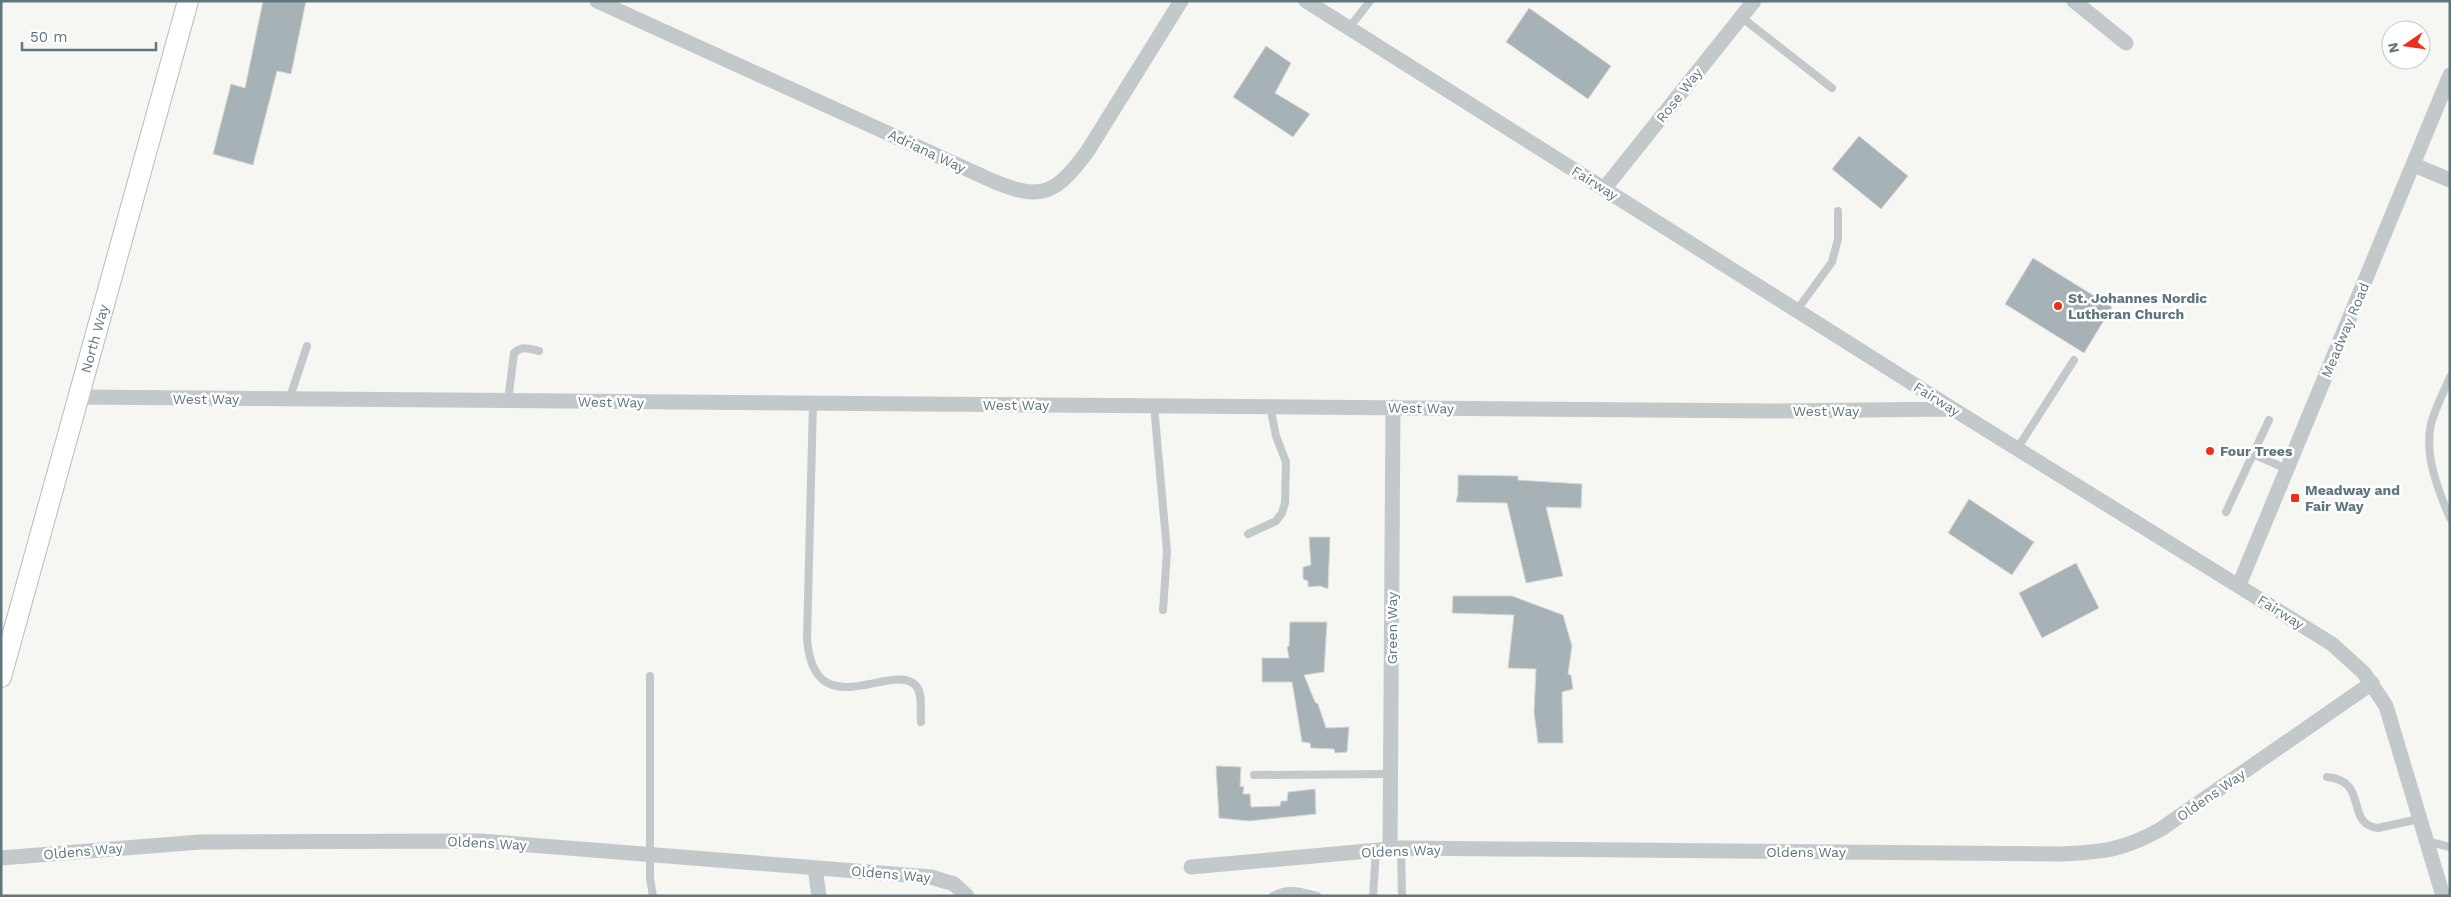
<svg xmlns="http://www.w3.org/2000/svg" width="2451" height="897" font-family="'Work Sans',sans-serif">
  <rect width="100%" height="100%" fill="#f6f6f2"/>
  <path fill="#a6b2b6" stroke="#d7d7d5" d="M263 1H306L291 74 277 71 253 165 213 154 231 84 245 88Z
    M1529 8 1611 66 1588 99 1506 42Z
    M1266 46 1291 63 1275 93 1310 114 1293 137 1233 97Z
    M1859 136 1908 176 1881 209 1832 169Z
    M2033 258 2112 307 2084 353 2005 304Z
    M1458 475 1518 476V480L1582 484 1581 508 1546 507 1563 576 1526 583 1507 503 1456 502 1458 494Z
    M1969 499 2034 542 2012 575 1948 533Z
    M1309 537H1330L1328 589 1320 586 1308 587V581L1303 579V567L1311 565Z
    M2076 563 2099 608 2042 638 2019 593Z
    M1453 596H1512L1563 615 1572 646 1568 674 1571 675 1573 689 1562 692 1563 743H1538L1534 712 1536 669 1508 668 1514 615 1452 613Z
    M1290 622H1327L1324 672 1304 675 1315 702 1318 704 1326 728 1349 727 1347 752 1335 753 1334 749 1311 748 1310 743 1302 742 1292 682H1262V658H1289L1287 647 1289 646Z
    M1216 766 1241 767 1240 786 1244 787 1243 794H1250L1251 807 1280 806 1281 801H1287L1288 792 1315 789 1316 814 1249 821 1219 818Z"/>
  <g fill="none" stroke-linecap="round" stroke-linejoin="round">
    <g stroke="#b5bcbf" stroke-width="22">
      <g id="secondary">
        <path id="s1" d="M1 677 188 1"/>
      </g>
    </g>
    <path stroke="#c3c8ca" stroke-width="8" d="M1741 17 1832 88
      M1349 28 1370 1
      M1797 310 1832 262 1838 239V211
      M2450 377C2444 392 2435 408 2431 424 2424 455 2438 490 2450 518
      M289 400 307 346
      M508 401 514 353C522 345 530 349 539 351
      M813 403 807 639C814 730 895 658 917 687 923 695 920 712 921 722
      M1154 405 1167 552 1163 610
      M2269 420 2253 454 2287 469
      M2017 449 2074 360
      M2226 512 2253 454
      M1248 534 1276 521 1282 513 1285 503 1286 462 1276 436 1270 406
      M650 676V878L653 896
      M1254 775 1390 774
      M2327 777C2370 781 2344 824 2378 828L2419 819
      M2426 841 2450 847
      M1401 848 1402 896
      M1273 896C1288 887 1301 892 1317 896
      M1373 896 1376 851"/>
    <path stroke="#c3c8ca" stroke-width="15" d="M597 1 993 181C1043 202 1056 193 1087 152L1181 1
      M1306 1 1953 409 2332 644 2364 673 2386 706 2443 896
      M2074 1 2126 43
      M2414 165 2450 180
      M1604 189 1754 1
      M79 397 1772 411 1953 409
      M2239 585 2450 75
      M1390 849 1393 407
      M1 858 200 842 481 841 931 877 954 884 967 896
      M1191 867 1401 848 2062 854C2103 852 2124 850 2161 829L2372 683
      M815 868 819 896"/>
    <use href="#secondary" stroke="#fff" stroke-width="20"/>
  </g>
  <g fill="#ee2f1a" stroke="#fff" stroke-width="2">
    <circle cx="2058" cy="306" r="5"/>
    <circle cx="2210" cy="451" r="5"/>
    <rect x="2290" y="493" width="10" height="10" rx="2.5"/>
  </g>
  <g text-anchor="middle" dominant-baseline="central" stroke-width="5" stroke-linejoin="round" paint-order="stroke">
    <g font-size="14" fill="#5f767f" stroke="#fff">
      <text transform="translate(1679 95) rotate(-52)">Rose Way</text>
      <text transform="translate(927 151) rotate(25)">Adriana Way</text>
      <text transform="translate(1595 183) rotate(32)">Fairway</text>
      <text transform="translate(2345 330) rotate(-67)">Meadway Road</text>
      <text stroke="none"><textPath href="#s1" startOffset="351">North Way</textPath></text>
      <text x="206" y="399">West Way</text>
      <text transform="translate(1937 399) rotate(32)">Fairway</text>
      <text transform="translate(611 402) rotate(1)">West Way</text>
      <text x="1016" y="405">West Way</text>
      <text transform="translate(1421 408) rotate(1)">West Way</text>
      <text x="1826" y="411">West Way</text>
      <text transform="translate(2281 612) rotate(32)">Fairway</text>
      <text transform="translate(1392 628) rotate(-90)">Green Way</text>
      <text transform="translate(2211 795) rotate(-35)">Oldens Way</text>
      <text transform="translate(487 843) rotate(3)">Oldens Way</text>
      <text transform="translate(83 851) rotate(-5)">Oldens Way</text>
      <text transform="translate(1401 851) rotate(-2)">Oldens Way</text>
      <text x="1806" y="852">Oldens Way</text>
      <text transform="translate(891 874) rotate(5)">Oldens Way</text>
    </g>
    <g font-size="14" font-weight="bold" fill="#5f767f" stroke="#fff" text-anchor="start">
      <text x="2068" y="298">St. Johannes Nordic<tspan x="2068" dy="16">Lutheran Church</tspan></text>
      <text x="2220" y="451">Four Trees</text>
      <text x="2305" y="490">Meadway and<tspan x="2305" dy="16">Fair Way</tspan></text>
    </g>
  </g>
  <rect width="2451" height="897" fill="none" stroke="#5f767f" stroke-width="5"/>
  <g transform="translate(2406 45) rotate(257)"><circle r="24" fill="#ffffff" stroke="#bfc8cc"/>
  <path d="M0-4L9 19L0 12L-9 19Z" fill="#ee2f1a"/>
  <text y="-8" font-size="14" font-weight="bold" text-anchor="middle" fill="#5f767f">N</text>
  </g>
  <path d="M22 42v8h134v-8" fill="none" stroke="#5f767f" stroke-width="2.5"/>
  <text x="30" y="42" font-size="15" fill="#5f767f" stroke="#ffffff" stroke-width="4" paint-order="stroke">50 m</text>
</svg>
